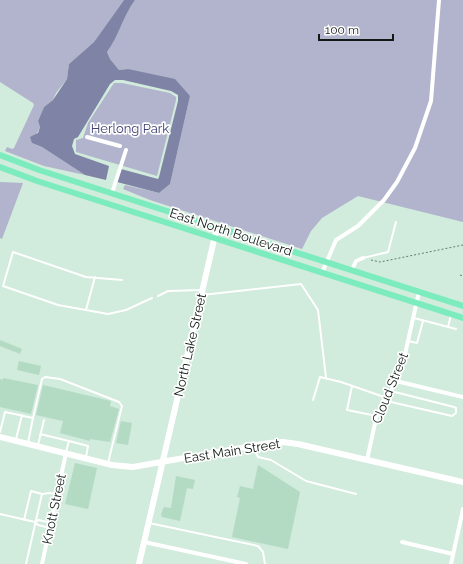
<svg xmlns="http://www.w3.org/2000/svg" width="463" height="564" font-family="Raleway,sans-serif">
  <rect width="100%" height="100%" fill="#d1ebdc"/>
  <path fill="#b1b4cc" d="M0 0H124L94 42 69 64 67 79 56 93 53 100 44 107 38 121 40 127 32 143 42 147 85 175 44 166 5 151 7 147 12 149 14 148 34 105 33 103 0 82Z
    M135 0H463V222L358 196 322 218 311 231 302 249 150 200 123 189 125 185 159 193 170 184 190 96 128 69 119 70 110 59 107 52C119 36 123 16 135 0Z
    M114 83H122L170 93 176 97V100L157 176 76 152V140L83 138 88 123Z
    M0 182 23 183 2 239 0 238Z"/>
  <path fill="#7f83a5" d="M124 0H135C123 16 119 36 107 52L110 59 119 70 128 69 175 79 190 96 170 184 159 193 117 182 121 169 158 179 159 177 178 101V95L171 91 123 80H115L110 84 78 137 74 139 72 146 75 154 109 166 106 180 85 175 42 147 32 143 30 137 38 133 40 127 38 121 44 107 53 100 67 79 69 64 94 42Z"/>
  <path fill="#b3dac3" d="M0 340 22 349 20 354 0 346Z
    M19 361 41 366 39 375 17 370Z
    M3 378 38 385 31 414 0 407V379L3 380Z
    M43 385 111 401 110 406 119 409 110 442 90 439V441L60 433 63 421 36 415Z
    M121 421 132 423 128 445 116 443Z
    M75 463 97 468 88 509 65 504Z
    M258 465 300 492 288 549 232 537 240 498 237 497 240 486 253 489Z
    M176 476 195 480 193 489 187 488 180 521 162 517 161 514 164 507 171 508Z"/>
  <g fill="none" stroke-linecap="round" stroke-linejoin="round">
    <path stroke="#697a70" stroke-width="1" stroke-dasharray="2 2" stroke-linecap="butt" d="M371 260 380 262 463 245
      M460 275 463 276"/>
    <path stroke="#fff" stroke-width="2" d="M363 258 388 252 396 222
      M122 280 86 277 13 252 3 286 58 305 108 314 126 310 152 298
      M202 295 301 284 318 310 326 378
      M158 296 168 291 201 290
      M86 310 95 277
      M414 318 456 329
      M448 327 451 315
      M408 341 417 343 423 321
      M352 386 347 410 377 416
      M313 400 320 377 341 382 387 398 391 402 452 416 456 413V408L454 407 391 391
      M33 418 42 379 45 377 60 379 119 402 122 406 108 463
      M0 432 5 412 33 418 28 443
      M40 434 69 441 66 452
      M16 439 22 415
      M69 441 88 446 86 457
      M38 445 44 420
      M253 447 258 457 271 460 306 481 356 494
      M0 514 35 522 39 520 51 523
      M24 520 31 491 42 494
      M35 522 38 525 50 528
      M149 523 258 546 263 552 265 564
      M26 564 42 494 49 493 57 494"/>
    <path stroke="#fff" stroke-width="4" d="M87 137 120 146
      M112 193 126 150
      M352 270 356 261 363 258
      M322 273 336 240 358 226 384 200 397 182 415 148 431 101 439 0
      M396 381 463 397
      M367 460 377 414 390 393 403 363 419 292
      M144 542 246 564
      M402 542 453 554
      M42 564 66 453
      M451 564 463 509"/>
    <path stroke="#fff" stroke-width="6" d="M0 437 112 465 133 467 269 443 283 442 298 444 463 482
      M139 564 217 227"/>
    <path stroke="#7cebbe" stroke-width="6" d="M0 155 39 170 463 306
      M0 167 37 181 463 318"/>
  </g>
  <g text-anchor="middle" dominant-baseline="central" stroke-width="3.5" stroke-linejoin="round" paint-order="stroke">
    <g font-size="13" fill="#3e4171" stroke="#fff">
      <text x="130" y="128">Herlong Park</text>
    </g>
    <g font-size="13" fill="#101a14" stroke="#fff">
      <text transform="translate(231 232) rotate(18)">East North Boulevard</text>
      <text transform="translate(190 345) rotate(-77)">North Lake Street</text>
      <text transform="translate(390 388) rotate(-68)">Cloud Street</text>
      <text transform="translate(232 451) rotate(-9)">East Main Street</text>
      <text transform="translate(54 509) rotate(-78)">Knott Street</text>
    </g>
  </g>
  <path d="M319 34v6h74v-6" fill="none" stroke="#101a14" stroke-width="2"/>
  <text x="325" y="34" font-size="12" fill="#101a14" stroke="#ffffff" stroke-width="3" paint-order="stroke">100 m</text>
</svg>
